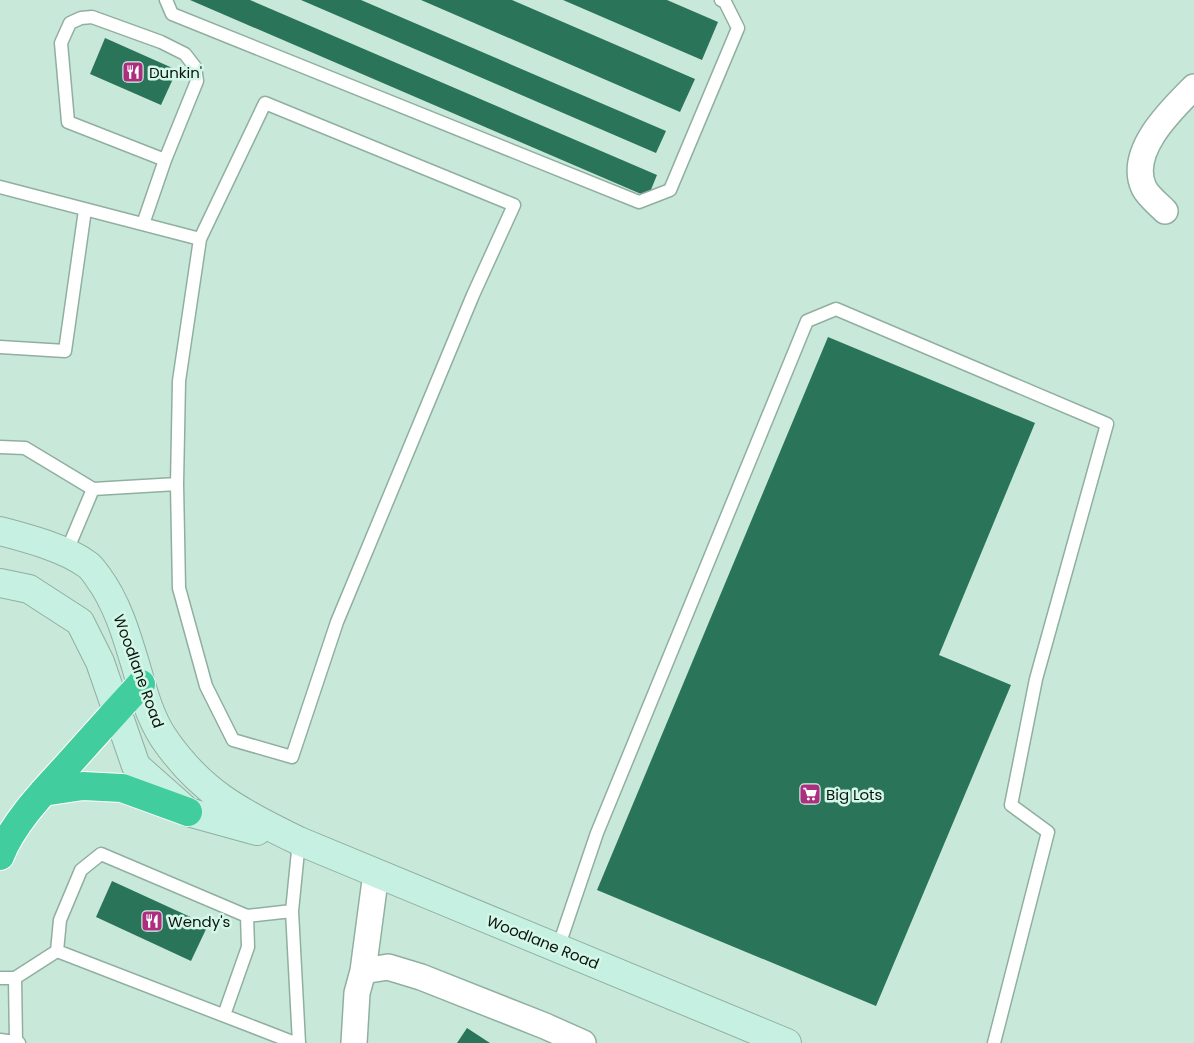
<svg xmlns="http://www.w3.org/2000/svg" width="1194" height="1043" font-family="Poppins,sans-serif">
  <rect width="100%" height="100%" fill="#c8e9da"/>
  <path fill="#2a7459" d="M190 0H250L657 175 648 197Z
    M301 0H361L666 131 656 153Z
    M421 0H512L695 79 680 112Z
    M563 0H667L718 22 702 60Z
    M105 38 177 70 161 105 90 74Z
    M828 337 1035 423 939 655 1011 685 876 1006 597 890Z
    M112 881 208 925 191 961 96 917Z
    M467 1028 490 1043H457Z"/>
  <g fill="none" stroke-linecap="round" stroke-linejoin="round">
    <g stroke="#90afa1" stroke-width="15">
      <path id="lane" d="M166 0 172 14 639 202 670 190 738 28 725 2 721 0
        M0 187 200 239 179 381 177 484 179 588 206 686 233 740 292 757 337 622 473 295 514 205 265 103 200 239
        M143 224 165 160 68 122 61 43 70 23 81 18 92 17 161 42 185 54 195 67 197 81 165 160
        M0 347 65 351 85 210
        M0 447 25 448 93 489 177 484
        M66 553 93 489
        M299 841 292 911 299 1043
        M558 948 597 833 807 321 836 309 1107 424 1036 679 1011 805 1048 832 994 1043
        M57 951 60 920 81 870 101 854 247 916 292 911
        M57 951 295 1043
        M0 978H15L57 951
        M15 978 16 1042 19 1043
        M224 1015 248 947 247 916
        M0 1040 16 1042V1043"/>
    </g>
    <g stroke="#90afa1" stroke-width="28">
      <path id="street" d="M1165 211C1158 204 1148 196 1144 188 1127 152 1171 110 1194 87
        M363 971 376 873
        M354 1043 357 993 363 971 388 967 421 977 545 1026 583 1043"/>
    </g>
    <g stroke="#90afa1" stroke-width="30">
      <path id="secondary" d="M0 531C27 538 65 548 88 565 92 568 95 573 98 577 118 604 127 637 137 670 143 692 150 717 163 737 200 792 241 813 299 841L787 1043
        M0 583 29 589 80 622 100 662 136 766 188 812 257 831"/>
    </g>
    <g stroke="#fff" stroke-width="30">
      <path id="highway" d="M43 792 83 786 122 788 188 812
        M0 856C13 823 43 792 66 767 91 739 116 711 141 684"/>
    </g>
    <use href="#lane" stroke="#fff" stroke-width="12"/>
    <use href="#street" stroke="#fff" stroke-width="25"/>
    <use href="#secondary" stroke="#c6f0e2" stroke-width="28"/>
    <use href="#highway" stroke="#41cd9d" stroke-width="28"/>
  </g>
  <defs>
    <g id="restaurant-square" transform="scale(1.125)"><rect x="-9" y="-9" width="18" height="18" rx="4" fill="#ac2e7f" stroke="#d5f7e7"/><path d="M-5-6h1v4h1v-4h1v4h1v-4h1v5L-1.5 .5V6h-2V.5L-5-1ZM5-6V6H3V1.5H1.5Q1.5-4 5-6Z" fill="#fff"/></g>
    <g id="supermarket-square" transform="scale(1.125)"><rect x="-9" y="-9" width="18" height="18" rx="4" fill="#ac2e7f" stroke="#d5f7e7"/><path d="M-6-5.5h2.5l.6 2H6L4.5 2H-2.5L-4.4-4H-6ZM-1.5 3.2a1.3 1.3 0 1 0 .1 0ZM3 3.2a1.3 1.3 0 1 0 .1 0Z" fill="#fff"/></g>
  </defs>
  <g fill-rule="evenodd">
    <use href="#restaurant-square" x="133" y="72"/>
    <use href="#supermarket-square" x="810" y="794"/>
    <use href="#restaurant-square" x="152" y="921"/>
  </g>
  <g text-anchor="middle" dominant-baseline="central" stroke-width="5" stroke-linejoin="round" paint-order="stroke">
    <g font-size="15" fill="#0a1510" stroke="#d5f7e7" text-anchor="start">
      <text x="149" y="72">Dunkin'</text>
      <text x="826" y="794">Big Lots</text>
      <text x="168" y="921">Wendy's</text>
    </g>
    <g font-size="15" fill="#0a1510" stroke="#d5f7e7">
      <text transform="translate(139 671) rotate(70)">Woodlane Road</text>
      <text transform="translate(543 942) rotate(22)">Woodlane Road</text>
    </g>
  </g>
</svg>
